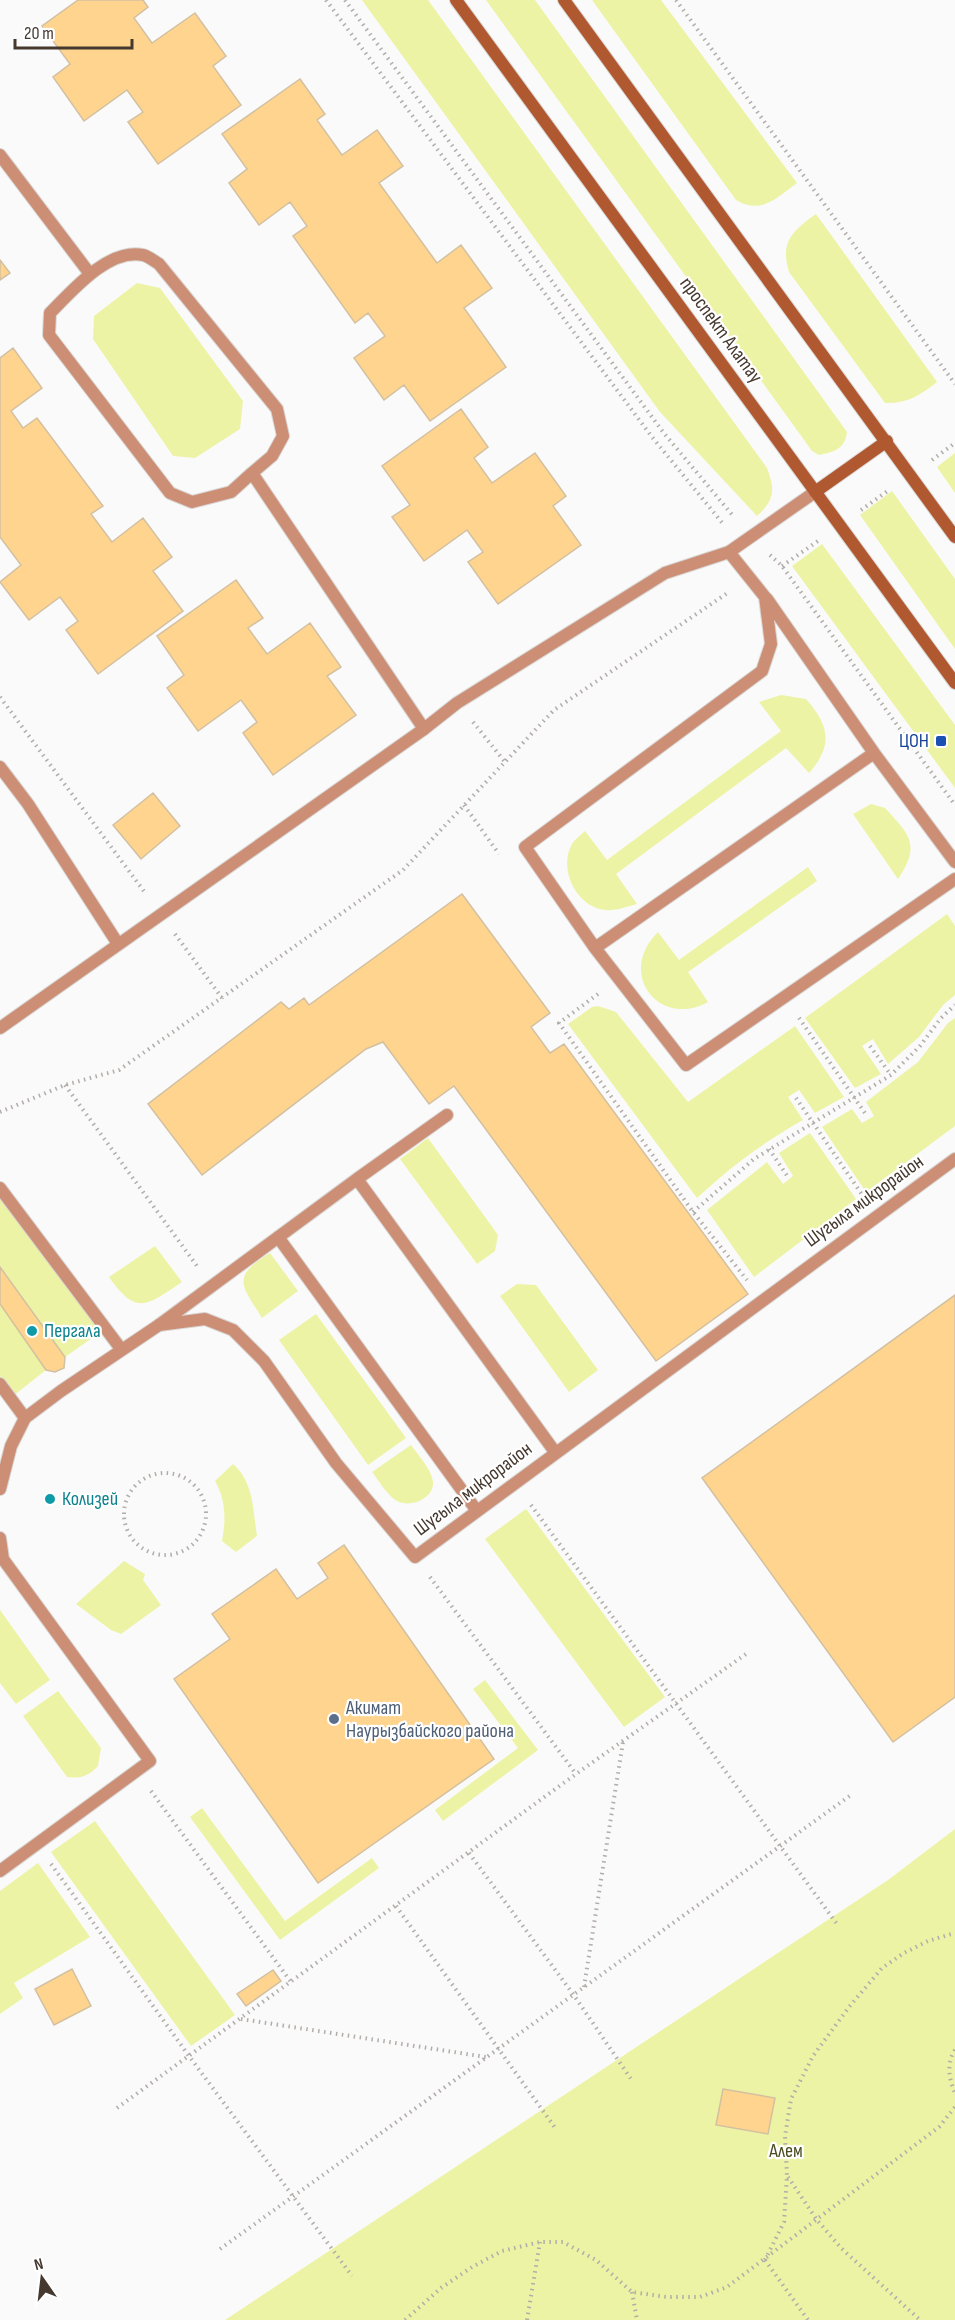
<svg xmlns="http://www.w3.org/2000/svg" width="955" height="2320" font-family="'Sofia Sans Condensed',sans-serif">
  <rect width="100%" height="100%" fill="#fafafa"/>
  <path fill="#edf3a4" d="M362 0H428L767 468C775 489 775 500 757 516L660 412Z
    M486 0H535L847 432C845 449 834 452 819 455L812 451Z
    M592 0H661L797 183C776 198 762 215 736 200Z
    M816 214 937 382C921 395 906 404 885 403L789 272C780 242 792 231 816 214Z
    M137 283 160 288 243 401 240 429 195 458 173 456 93 339 94 316Z
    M955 453V493L937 467Z
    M892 491 955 579V649L860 515Z
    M822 544 955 725V788L792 566Z
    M781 695 806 699C830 726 833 746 809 773L786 748 616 874 637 904C627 907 615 911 605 910 576 907 558 869 572 844 575 839 581 835 585 831L607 860 781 731 759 702Z
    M871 804 885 808C910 835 921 845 898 879L853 814Z
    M808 867 817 881 688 972 708 1002C659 1029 616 973 658 932L679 960Z
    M947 914 955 926V995L943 1005 919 1037 888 1064 873 1039 862 1046 881 1074 855 1088 805 1018Z
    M598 1006 616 1012 688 1102 795 1026 844 1097 815 1113 799 1090 788 1097 803 1120C764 1142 730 1167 697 1198L568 1024 592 1007Z
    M955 1018V1126L866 1192 822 1127 852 1109 862 1123 874 1116 866 1102 918 1062 948 1023Z
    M810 1133 856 1199 754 1277 707 1210 767 1162 783 1184 793 1176 779 1153Z
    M428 1138 498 1235 495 1251 477 1264 400 1159Z
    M0 1193 102 1331 65 1357 0 1267Z
    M155 1246 182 1282C147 1305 137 1317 109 1277Z
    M270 1253 298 1291 262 1318C241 1284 231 1277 270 1253Z
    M517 1284 536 1285 598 1370 569 1392 500 1296Z
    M0 1304 46 1370 13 1396 0 1378Z
    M316 1314 406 1438 368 1465 279 1340Z
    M411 1445C418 1455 432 1470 433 1482 434 1499 410 1508 397 1501 387 1495 379 1481 372 1472Z
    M233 1464C254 1482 253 1511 257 1536L236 1552 222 1541C226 1520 226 1500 215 1481Z
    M526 1509 665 1697 624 1727 485 1539Z
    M124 1561 145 1574 143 1580 161 1605 121 1634 111 1630 76 1604Z
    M0 1610 50 1680 16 1704 0 1683Z
    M485 1680 538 1750 443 1821 435 1810 518 1748 473 1689Z
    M58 1691 101 1748 98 1766C89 1776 80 1779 67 1777L23 1716Z
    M202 1808 285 1921 372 1858 379 1868 280 1940 190 1817Z
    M95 1821 235 2015 191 2046 51 1852Z
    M955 1829V2320H225L888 1880Z
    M38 1863 90 1937 14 1983 23 1998 0 2014V1891Z"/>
  <path fill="#fed48e" stroke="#d3c0a1" stroke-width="1.5" d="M78 0H143L148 7 134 18 152 43 195 13 226 56 213 66 241 105 158 164 128 122 143 112 127 90 84 121 53 77 70 64 42 26Z
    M300 79 325 114 317 120 342 155 377 130 403 166 379 183 437 263 461 245 492 288 464 308 506 367 430 421 404 385 384 400 354 358 385 336 368 313 355 323 293 236 307 226 290 202 259 225 229 183 247 169 222 134Z
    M0 260 10 273 0 280Z
    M13 348 42 388 11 411 23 428 37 418 103 506 91 514 112 542 143 518 172 557 153 571 183 611 98 674 66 630 78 621 60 597 29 620 0 582 21 565 0 537V358Z
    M461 409 488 447 474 458 492 483 535 453 566 496 553 506 581 545 498 604 468 562 483 552 467 530 424 561 392 517 410 505 382 466Z
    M236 580 263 618 248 628 267 654 310 623 341 667 327 676 356 715 273 775 243 733 257 722 241 700 198 731 167 688 184 675 157 636Z
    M153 793 180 826 141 859 113 825Z
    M462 894 550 1013 531 1027 550 1053 564 1044 748 1294 656 1361 454 1086 429 1104 383 1042 366 1049 202 1175 148 1104 281 1002 289 1009 304 998 309 1005Z
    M0 1267 65 1357 64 1368 55 1372 46 1370 0 1304Z
    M955 1295V1697L893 1742 702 1478Z
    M344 1545 494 1759 318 1883 174 1679 230 1639 212 1614 276 1569 297 1599 328 1578 318 1563Z
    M72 1969 91 2006 54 2025 35 1989Z
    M273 1970 281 1981 246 2006 237 1994Z
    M723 2089 775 2098 768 2134 716 2125Z"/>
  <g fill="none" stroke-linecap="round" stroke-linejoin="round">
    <g stroke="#d9d7d5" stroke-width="14">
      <path id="service" d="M0 155 90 274
        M252 473 272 456 283 436 277 409 159 264C154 261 148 256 143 255 108 248 72 291 50 313L49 335 170 493 192 502 231 492 252 473 424 729
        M729 552 765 597 771 644 762 671 525 847 595 948 686 1065 955 879
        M767 599 874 753 955 862
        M0 767 28 804 118 944
        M595 948 874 753
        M357 1179 447 1115
        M0 1188 121 1349
        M278 1237 477 1511
        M159 1325 357 1179 555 1452
        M0 1384 25 1418"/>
    </g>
    <g stroke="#d9d7d5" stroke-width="14">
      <path id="minor" d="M0 1028 424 729 457 703 665 573 729 552 815 492
        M0 1489 11 1446 25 1418 61 1391 159 1325 205 1319 233 1330 264 1361 336 1463 415 1557 955 1159
        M0 1538 3 1559 150 1761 0 1871"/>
    </g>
    <g stroke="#d9d7d5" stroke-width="14">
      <path id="secondary" d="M456 0 955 683
        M564 0 955 537
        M815 492 887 441"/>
    </g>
    <path stroke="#b2adaa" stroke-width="4" stroke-dasharray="1.5 4.5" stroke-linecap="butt" d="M326 0 652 437 724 525
      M345 0 663 432 734 517
      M676 0 955 384
      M932 460 955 443
      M861 510 889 490
      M770 555 782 566 955 805
      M782 566 818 541
      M0 697 146 894
      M473 722 505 762
      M464 805 499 854
      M175 934 222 998
      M598 994 559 1023 693 1212 747 1280
      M799 1018 867 1116
      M870 1046 891 1075
      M65 1085 197 1266
      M796 1098 863 1196
      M0 1112 65 1085 119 1070 403 870 554 710 729 592
      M769 1149 788 1177
      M693 1212 754 1159 891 1075 920 1046 941 1018 955 1005
      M124 1514a41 41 0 1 1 82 0a41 41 0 1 1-82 0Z
      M531 1505 837 1924
      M430 1577 576 1774
      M151 1791 291 1982
      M469 1853 573 1994 631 2079
      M51 1864 189 2056 352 2276
      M396 1906 556 2129
      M584 1987 623 1742
      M241 2019 486 2057
      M955 2050C946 2063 949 2079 955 2093
      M117 2108 576 1774 746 1654
      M788 2177 817 2220 841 2248 920 2320
      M220 2249 851 1795
      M765 2260 784 2222 787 2176 785 2136 791 2099 813 2056 849 2007 882 1968 904 1953 928 1941 955 1933
      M765 2260 808 2320
      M632 2292 637 2320
      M405 2320 441 2288 472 2267 502 2251 540 2242H563L596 2260 632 2292 667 2297H700L727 2287 939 2127 955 2107
      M527 2320 540 2242"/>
    <use href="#service" stroke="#cc8f76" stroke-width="12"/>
    <use href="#minor" stroke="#cc8f76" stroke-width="12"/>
    <use href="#secondary" stroke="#b05931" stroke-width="12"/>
  </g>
  <rect fill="#1a4fb4" stroke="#fff" stroke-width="2" x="935" y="735" width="12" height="12" rx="3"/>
  <g fill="#0f9aa8" stroke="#fff" stroke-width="2">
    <circle cx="32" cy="1331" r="6"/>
    <circle cx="50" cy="1499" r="6"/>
  </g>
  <circle fill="#5c6f8a" stroke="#fff" stroke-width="2" cx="334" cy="1719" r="6"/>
  <g text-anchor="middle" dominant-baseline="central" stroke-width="4.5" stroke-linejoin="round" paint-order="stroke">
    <g font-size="20" fill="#45382f" stroke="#fff">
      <text transform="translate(721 330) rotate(54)">проспект Алатау</text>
      <text transform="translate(864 1201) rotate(-36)">Шугыла микрорайон</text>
      <text transform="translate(473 1489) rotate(-37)">Шугыла микрорайон</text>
    </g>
    <g font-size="20" fill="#164399" stroke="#fff" text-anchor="end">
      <text x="929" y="741">ЦОН</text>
    </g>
    <g font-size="20" fill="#0d838f" stroke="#fff" text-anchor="start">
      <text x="44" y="1331">Пергала</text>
      <text x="62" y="1499">Колизей</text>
    </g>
    <g font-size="20" fill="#4e5e75" stroke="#fff" text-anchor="start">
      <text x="346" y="1708">Акимат<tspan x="346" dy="23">Наурызбайского района</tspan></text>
    </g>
    <g font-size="20" fill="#4a4c22" stroke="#fff">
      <text x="786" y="2151">Алем</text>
    </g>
  </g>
  <g transform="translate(42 2278) rotate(346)" stroke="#ffffff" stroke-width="4.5" paint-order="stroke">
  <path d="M0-4.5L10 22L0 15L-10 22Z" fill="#45382f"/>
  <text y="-9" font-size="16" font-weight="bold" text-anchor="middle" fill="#45382f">N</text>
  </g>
  <path d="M15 39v9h117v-9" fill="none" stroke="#45382f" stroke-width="3"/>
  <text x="24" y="39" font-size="18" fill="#45382f" stroke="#ffffff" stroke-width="4.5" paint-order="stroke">20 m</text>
</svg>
